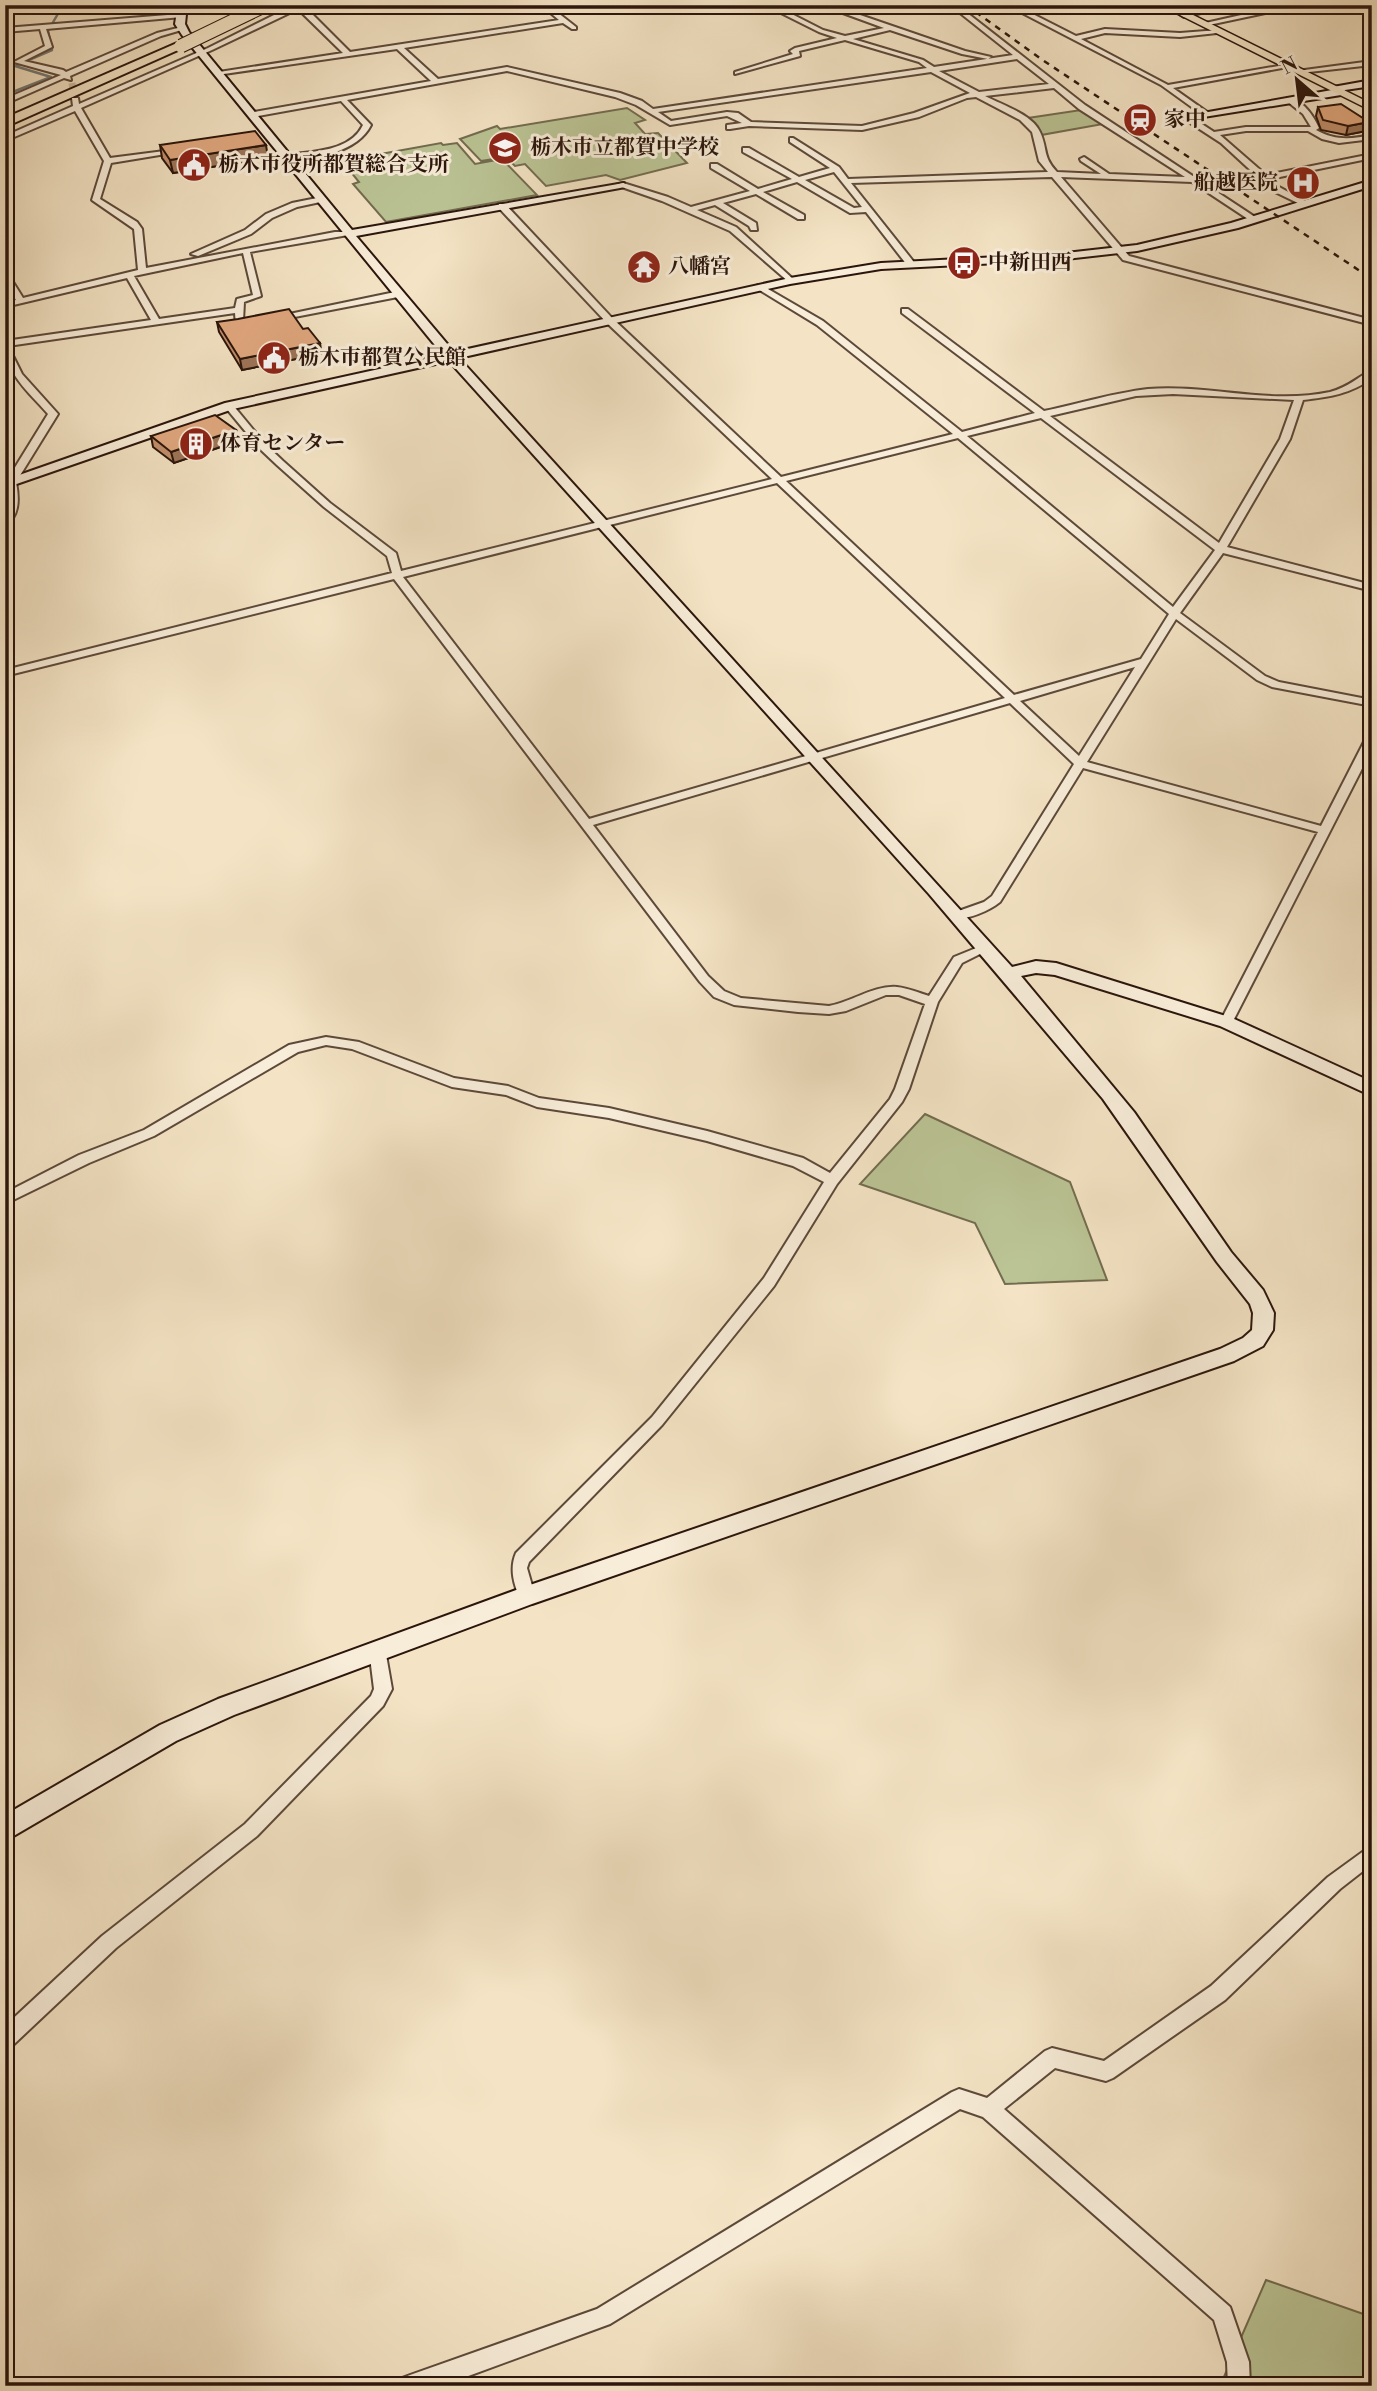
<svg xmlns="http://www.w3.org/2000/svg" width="1377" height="2391" font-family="'Libre Bodoni','Noto Serif JP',serif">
  <rect width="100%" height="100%" fill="#f4e4c5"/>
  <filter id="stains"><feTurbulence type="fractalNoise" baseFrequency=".00286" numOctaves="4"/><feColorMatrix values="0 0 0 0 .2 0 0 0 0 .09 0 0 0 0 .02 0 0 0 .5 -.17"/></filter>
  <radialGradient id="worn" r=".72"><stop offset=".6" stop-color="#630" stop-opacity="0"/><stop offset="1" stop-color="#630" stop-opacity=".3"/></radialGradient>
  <path fill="#bbc495" stroke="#736c50" stroke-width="2" d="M627 108 645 120 635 123 645 134 658 133 687 163 620 180 606 175 546 186 525 164 515 166 506 157 481 161 460 139 497 126 500 129Z
    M1081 110 1103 124 1041 135 1039 129 1028 118Z
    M441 143 443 145 457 143 475 164 502 159 537 195 386 222 353 184 359 182 342 161Z
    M925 1114 1070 1182 1107 1280 1005 1284 975 1223 860 1184Z
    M1266 2280 1372 2317V2386H1220Z"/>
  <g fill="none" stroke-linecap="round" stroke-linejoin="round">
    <path stroke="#727977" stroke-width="2.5" d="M5 95 51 77 15 66 52 50 48 31 63 5"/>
    <path stroke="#ccbba0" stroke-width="7" stroke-dasharray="7 3.5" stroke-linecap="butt" d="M72 83 74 99"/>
    <g stroke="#5d493a" stroke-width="4">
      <path id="street" d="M294 5 306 8 350 52 559 20 541 5H548L576 27V29H572L563 23 404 48 438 79 507 67 620 93 642 101 653 109 927 68 919 62 845 40 799 51 800 56 735 74V72L793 54 790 51 795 48 837 38 819 32 775 10 773 5H779L780 8 823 30 845 36 884 28 821 5H831L965 51 991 57 988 59 962 54 890 30 853 39 923 60 934 67 1013 55 950 5H957L1085 105 1258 219 1251 221 1192 182 1061 177 1129 256 1372 320V325L1123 260 1052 177 851 183 913 261 914 263 910 265H907L866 212 850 213 797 182 763 192 804 215V219H798L756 194 723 203 756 223 757 230H751L749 226 715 205 697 210 736 227 793 279V283H790L730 231 662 201 616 185 623 183 668 197 691 207 750 191 711 168V164H717L758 189 792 179 743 152V148H749L799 177 830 168 790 142V138H793L839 167 848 179 1048 172 1039 161 1032 132 1020 120 976 97 967 98 919 117 862 130 749 126 730 129H727V125L742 123 727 116 670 125 636 105 615 97 507 71 347 100 371 125C357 153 313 160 284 159L283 157 287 155C313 151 350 152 363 125L341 101 252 117 249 113 431 81 397 49 217 75 219 72 343 53 298 9 212 50 81 108 110 158 180 149 184 151 111 163 100 199 137 222 142 229 146 268 335 232H350L354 234 250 252 261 296 244 302 243 321 254 320V324L236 326 235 313 8 346 22 374 58 414 16 482C19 498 20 516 5 526V512L10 502 6 482 48 414C28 391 5 374 5 341L151 320 127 278 5 307V302L16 300 5 283V274H8L23 298 138 270 134 229 92 200 104 161 75 111 5 141V136L73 106 72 98H78L79 104 208 48ZM1017 59 1049 84 979 92 939 71ZM931 72 970 93 914 113 862 126 751 122 738 113 727 112 671 121 658 112ZM1054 88 1079 109 1185 177 1109 174 1084 157 1080 159 1081 161 1101 174 1057 172C1042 156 1048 149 1040 132 1032 114 1002 105 985 96ZM834 172 862 207 854 208 805 180ZM243 253 253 295 237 299 235 308 159 319 134 276Z
        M1007 5H1015L1076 36 1105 29 1180 33 1219 30 1217 33 1180 37 1105 33 1081 39 1168 85 1290 64 1293 66 1173 88 1207 112 1204 116 1161 85Z
        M1221 5H1234L1184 17 1181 15Z
        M1268 9 1270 12 1204 26 1201 24Z
        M180 14 182 17 46 29 52 47 24 61 63 70 66 72 157 33 182 27 185 29 161 36 70 76 71 80 64 78 5 104V99L61 75 14 62 45 46 40 29 5 32V28Z
        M1372 61V65L1300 73 1297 71Z
        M1288 98C1303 100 1313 115 1319 128L1316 130C1335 141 1352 139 1372 135V139L1339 143 1322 139 1308 131H1246L1220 135 1266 175 1372 154V158L1270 179 1279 187 1307 202 1308 204 1304 206 1273 191 1221 143 1181 117 1188 115 1214 132 1246 127H1311L1303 114 1288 102Z
        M1372 99V103L1361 104 1357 102Z
        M322 197 326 199 325 201 297 207 272 218 251 234 198 256 191 254 245 230 266 214 292 203Z
        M499 204H505L613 319 781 477 953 434 817 325 758 289V285H761L823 321 962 432 1035 413 902 313V309H908L1044 411C1078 404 1113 393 1148 389 1208 384 1270 405 1330 392 1349 387 1356 378 1372 370V378C1351 394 1329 397 1303 400L1290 439 1227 547 1372 585V591L1223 553 1180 613 1265 676 1279 682 1372 700V706L1272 687 1257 680 1176 619 1087 762 1321 826 1366 738 1372 735V749L1231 1025 1226 1026 1220 1022 1318 832 1083 768 1000 902C989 911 967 920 953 919L951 916 953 913 984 902 992 896 1074 764 1010 703 593 825 708 976 724 991 741 998 829 1006C852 1002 874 985 897 987 908 988 919 993 929 996L954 957 986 944 992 948 962 963 938 1002 909 1089 902 1102 837 1184 774 1286 662 1425 529 1562 527 1568 535 1596 533 1601 527 1603 521 1601C514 1585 509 1569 516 1553L652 1417 764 1278 824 1182 793 1166 707 1141 609 1118 537 1107 506 1095 452 1087 352 1049 326 1045 298 1052 154 1136 89 1163 5 1204V1193L79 1155 144 1130 289 1045 326 1037 359 1042 454 1078 508 1086 539 1098 609 1108 707 1131 803 1158 830 1173 890 1099 895 1089 925 1004 899 995H886L846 1011 829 1014 798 1012 734 1005 714 997 700 982 394 579 5 676V670L392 573 387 556 324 507 277 465 259 448 226 408V404H232L265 444 283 461 330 503 396 553 401 571 772 479 607 323 499 208ZM1173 394 1294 400 1280 439 1219 543 1050 416 1136 396ZM1041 418 1215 550 1173 607 967 436ZM958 438 1169 614 1141 659 1014 695 786 481ZM777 483 1005 698 589 819 403 577ZM1135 667 1079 756 1020 701Z
        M400 291 404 294 403 296 274 321 270 318Z
        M377 1642 383 1644 385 1649 392 1689 383 1706 257 1836 116 1948 12 2046 5 2049V2026L102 1936 245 1824 371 1696 374 1689 369 1649 371 1644Z
        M1372 1845V1864L1340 1889 1225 2000 1113 2078 1106 2081 1055 2068 1004 2109 1230 2307 1249 2362 1250 2386H1228L1227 2362 1214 2320 983 2117 960 2109 610 2324 441 2386H399L402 2378 410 2375 597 2309 952 2092 959 2089 987 2098 1045 2051 1052 2048 1104 2061 1211 1986 1328 1877Z"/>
    </g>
    <g stroke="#2b150c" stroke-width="4">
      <path id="secondary" d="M178 5H187L185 24 189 32 352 230 624 183V187L620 188 356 236 454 352 790 278 881 263 1057 254 1137 245 1231 223 1372 180V186L1238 228 1137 251 1057 260 881 269 790 284 459 358 1012 967 1036 961 1056 963 1232 1018 1372 1082V1096L1220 1026 1055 975 1036 973 1021 976 1134 1112 1231 1252 1263 1290 1274 1313 1273 1330 1263 1346 1234 1361 532 1604 234 1715 176 1741 5 1841V1815L160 1725 218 1699 527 1586 1220 1349 1243 1338 1252 1330 1253 1313 1250 1304 1217 1262 1103 1099 929 894 449 361 233 409 5 488V480L225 403 443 355 182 35 175 24Z
        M1372 80V86L1345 90 1341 95 1185 120 1180 117 1332 90 1333 87Z"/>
    </g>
    <g stroke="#2b150c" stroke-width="3">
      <path id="primary" d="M1160 5H1173L1372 104V111Z"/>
    </g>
    <g stroke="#2b150c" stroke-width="4">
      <path id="highway" d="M177 43 187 46 5 127V118Z"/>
    </g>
    <use href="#street" fill="#f8edd9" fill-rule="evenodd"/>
    <use href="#secondary" fill="#f8edd9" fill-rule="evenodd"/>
    <use href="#primary" fill="#f4e4c5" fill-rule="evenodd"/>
    <use href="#highway" fill="#f4e4c5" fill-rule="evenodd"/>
    <path stroke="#2b150c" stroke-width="2.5" stroke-dasharray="6 6" stroke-linecap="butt" d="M966 5 1041 59 1372 279"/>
    <g stroke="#2b150c" stroke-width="15" stroke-linecap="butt">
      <path id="highway-bridge" d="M181 46 266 5"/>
    </g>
    <use href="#highway-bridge" stroke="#f4e4c5" stroke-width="13"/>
  </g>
  <path fill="#c2906d" stroke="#2b150c" stroke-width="2" d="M1318 107 1366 131 1346 135 1321 130 1316 116Z
    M160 145 268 158 173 173 162 158Z
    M217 322 303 329 320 343 321 354 242 370 219 332Z
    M151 436 238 441 174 463 153 447Z"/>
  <path fill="#9e7659" stroke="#2b150c" stroke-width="2" d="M1369 122 1366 131 1346 135 1348 126Z
    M266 145 268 158 173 173 170 160Z
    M320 343 321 354 242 370 240 359Z
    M236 430 238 441 174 463 171 452Z"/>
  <path fill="#e1a87f" stroke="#2b150c" stroke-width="2" d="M1341 104 1369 122 1348 126 1323 120 1318 107Z
    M255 131 266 145 170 160 160 145Z
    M289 309 303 329 308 328 320 343 240 359 217 322 238 319Z
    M215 415 236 430 171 452 151 436Z"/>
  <defs>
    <g id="station-disc" transform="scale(1.75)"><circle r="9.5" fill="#8f2418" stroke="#f8edd9"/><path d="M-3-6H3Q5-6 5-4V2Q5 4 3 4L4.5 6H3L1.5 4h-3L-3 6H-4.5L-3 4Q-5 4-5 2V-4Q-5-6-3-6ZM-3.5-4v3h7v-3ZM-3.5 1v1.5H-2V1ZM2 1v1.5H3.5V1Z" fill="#fff"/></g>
    <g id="school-disc" transform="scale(1.75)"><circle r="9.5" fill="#8f2418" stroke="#f8edd9"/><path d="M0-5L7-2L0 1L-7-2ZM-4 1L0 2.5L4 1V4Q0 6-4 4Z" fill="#fff"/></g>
    <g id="civic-disc" transform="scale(1.75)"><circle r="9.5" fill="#8f2418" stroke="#f8edd9"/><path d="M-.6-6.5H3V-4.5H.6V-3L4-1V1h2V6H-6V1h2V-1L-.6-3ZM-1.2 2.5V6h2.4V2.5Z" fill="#fff"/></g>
    <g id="hospital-disc" transform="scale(1.75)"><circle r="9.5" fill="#8f2418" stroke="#f8edd9"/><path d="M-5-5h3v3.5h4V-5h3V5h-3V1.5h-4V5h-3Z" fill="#fff"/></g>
    <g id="bus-disc" transform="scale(1.75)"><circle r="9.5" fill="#8f2418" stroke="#f8edd9"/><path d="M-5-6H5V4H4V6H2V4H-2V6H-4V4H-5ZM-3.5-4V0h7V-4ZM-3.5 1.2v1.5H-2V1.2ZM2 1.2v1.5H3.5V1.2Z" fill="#fff"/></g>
    <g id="temple-disc" transform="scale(1.75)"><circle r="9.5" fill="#8f2418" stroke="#f8edd9"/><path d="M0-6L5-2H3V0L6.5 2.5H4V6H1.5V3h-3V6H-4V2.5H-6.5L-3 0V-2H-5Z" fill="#fff"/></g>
    <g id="building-disc" transform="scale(1.75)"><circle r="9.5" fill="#8f2418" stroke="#f8edd9"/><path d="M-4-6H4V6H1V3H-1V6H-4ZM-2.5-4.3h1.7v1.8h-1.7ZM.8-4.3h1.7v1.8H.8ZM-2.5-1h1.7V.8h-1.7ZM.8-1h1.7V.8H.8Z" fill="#fff"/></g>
  </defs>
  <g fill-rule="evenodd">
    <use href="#station-disc" x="1140" y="120"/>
    <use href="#school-disc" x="505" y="148"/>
    <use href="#civic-disc" x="194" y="165"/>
    <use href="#hospital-disc" x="1303" y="183"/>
    <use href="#bus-disc" x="964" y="263"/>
    <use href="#temple-disc" x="644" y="267"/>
    <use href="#civic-disc" x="274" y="358"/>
    <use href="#building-disc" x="196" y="444"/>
  </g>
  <g text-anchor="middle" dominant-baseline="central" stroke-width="6" stroke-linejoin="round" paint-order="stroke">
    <g font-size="21" font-weight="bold" fill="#2b150c" stroke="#f8edd9" text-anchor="start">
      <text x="1164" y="120">家中</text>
      <text x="530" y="148">栃木市立都賀中学校</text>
      <text x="218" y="165">栃木市役所都賀総合支所</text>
      <text x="1278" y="183" text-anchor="end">船越医院</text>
      <text x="988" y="263">中新田西</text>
      <text x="668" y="267">八幡宮</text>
      <text x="298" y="358">栃木市都賀公民館</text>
      <text x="220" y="444">体育センター</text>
    </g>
  </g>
  <rect width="1377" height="2391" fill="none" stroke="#f4e4c5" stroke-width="28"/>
  <rect x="7" y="7" width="1363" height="2377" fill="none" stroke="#2b150c" stroke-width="3.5"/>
  <rect x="14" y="14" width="1349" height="2363" fill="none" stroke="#2b150c" stroke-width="2"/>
  <g transform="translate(1297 80) rotate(332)" stroke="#f8edd9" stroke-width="5" paint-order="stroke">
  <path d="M0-5L12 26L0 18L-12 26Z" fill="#2b150c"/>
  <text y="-10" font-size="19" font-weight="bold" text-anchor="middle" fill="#2b150c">N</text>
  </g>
  <rect width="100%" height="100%" filter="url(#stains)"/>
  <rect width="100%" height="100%" fill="url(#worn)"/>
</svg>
